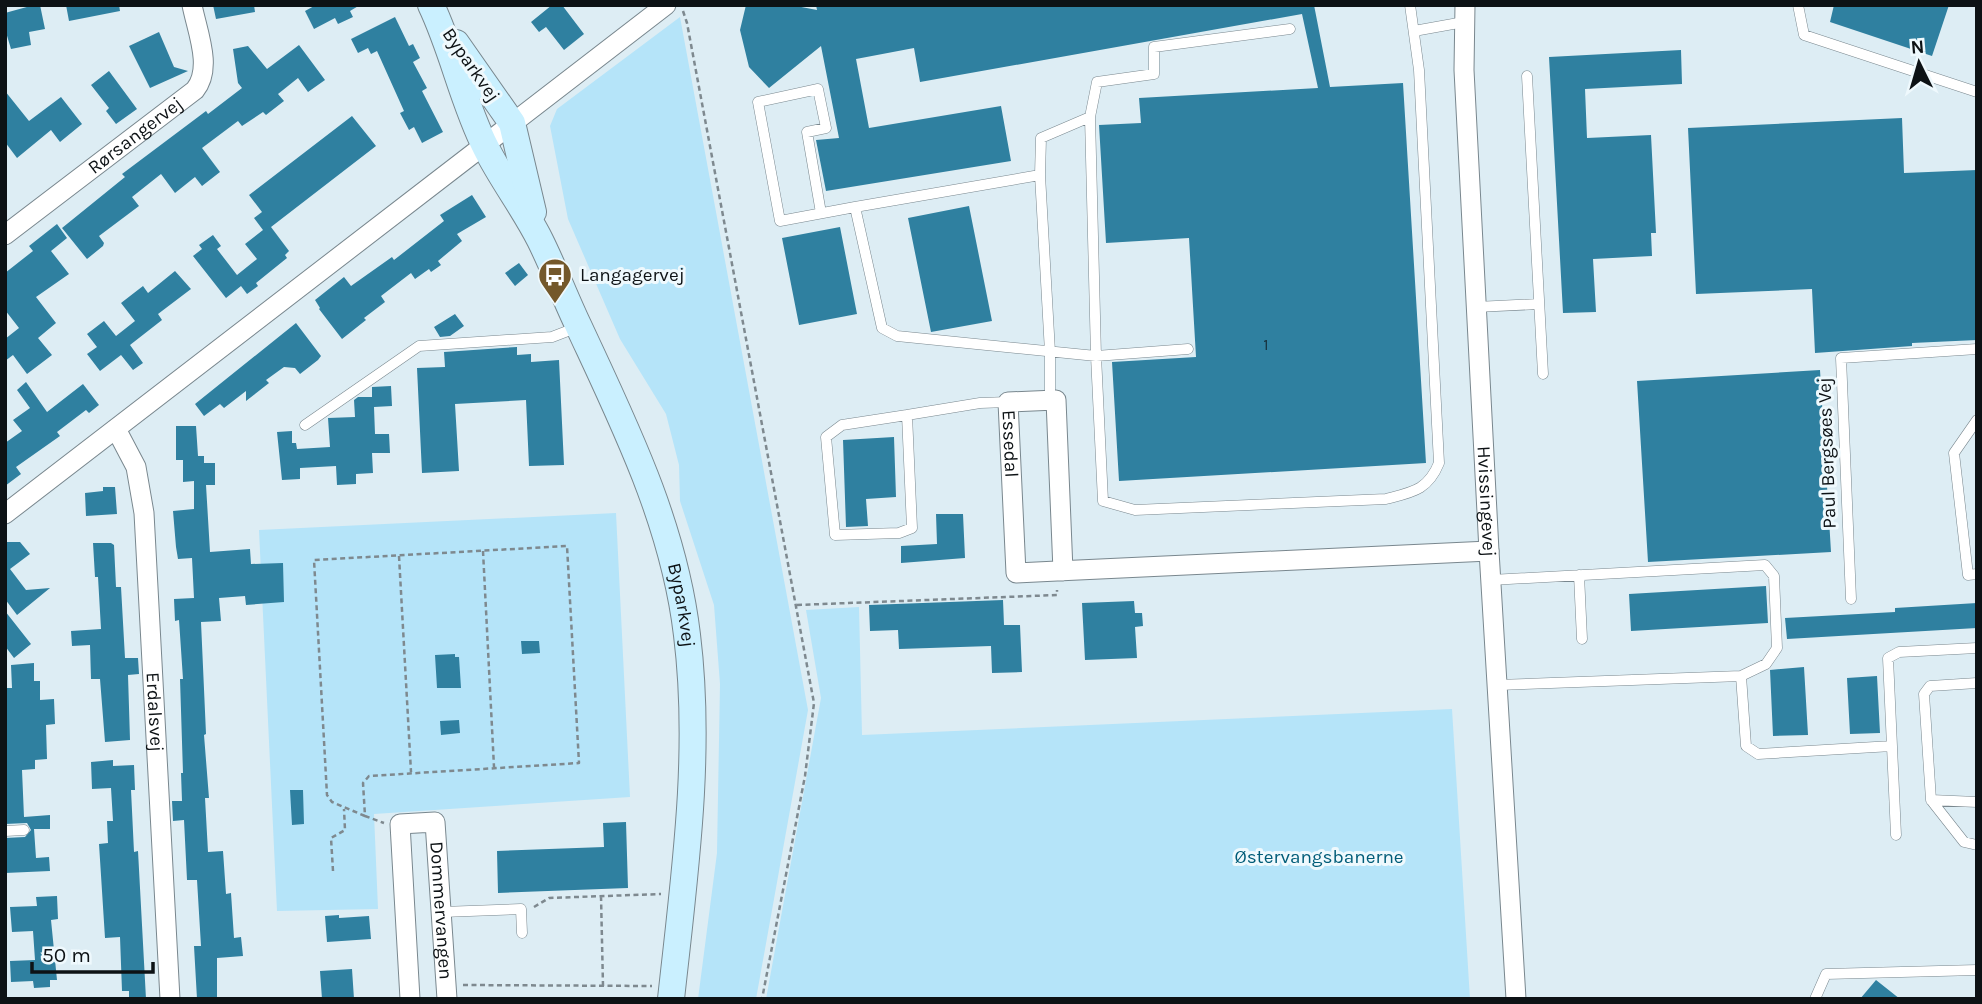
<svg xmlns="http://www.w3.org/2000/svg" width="1982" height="1004" font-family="Karla,sans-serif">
  <rect width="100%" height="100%" fill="#ddedf4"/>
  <path fill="#b5e4f9" d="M680 17 808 710 756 999H698L717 853 720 684 714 605 680 501 679 465 666 414 620 339 568 219 550 126 557 109Z
    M616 513 630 797 374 814 378 909 277 911 259 530Z
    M859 607 862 735 1452 709 1470 999H766L821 698 806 610Z"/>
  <path fill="#2f80a0" d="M34 5H40L45 29 29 32 31 45 11 49 5 29V13Z
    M66 5H119L120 11 69 21Z
    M213 5H254L255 12 216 19Z
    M316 5H360L350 11 353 17 338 24 335 18 314 29 305 11Z
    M552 5H562L584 34 564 50 546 27 539 32 531 22Z
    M746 5H791L817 10 816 5H1314L1330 87 1403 83 1426 463 1119 481 1112 362 1196 357 1189 238 1106 243 1099 125 1141 123 1139 98 1318 88 1302 14 920 82 914 48 856 59 869 128 1001 106 1011 161 826 191 816 140 839 138 821 46 769 88 749 67 740 30Z
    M1834 5H1949L1932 56 1830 22Z
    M395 17 409 46 413 44 420 58 413 62 427 88 422 91 443 132 422 143 414 127 409 130 400 113 404 111 377 51 371 54 368 48 358 53 351 39Z
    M159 32 174 67 188 71 150 88 129 46Z
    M299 45 325 80 308 92 298 78 278 94 284 101 266 115 263 112 242 126 238 121 202 148 220 172 202 186 195 177 175 193 161 174 132 197 139 206 99 236 104 243 103 246 87 259 62 228 125 177 122 174 206 111 208 114 242 88 238 83 233 49 248 46 267 69Z
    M1681 50 1682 84 1585 89 1587 138 1651 135 1656 233H1651L1652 256 1593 259 1596 312 1563 313 1549 57Z
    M109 71 137 109 116 124 106 111 109 108 91 85Z
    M5 91 29 121 61 97 82 124 60 142 51 130 17 158 5 142Z
    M352 116 376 146 271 227 289 251 285 255 287 258 256 283 258 286 247 294 241 286 226 298 193 256 202 249 199 245 213 235 221 246 217 249 237 275 257 259 245 244 263 230 254 218 262 212 249 195Z
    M1902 118 1904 173 1977 170V340L1912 343V346L1815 353 1812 289 1696 294 1688 128Z
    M472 195 486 217 457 234 462 241 438 261 441 265 431 272 429 269 415 279 411 273 381 296 385 302 364 318 366 320 342 339 319 309 320 308 315 300 344 277 351 286 392 257 394 260 444 221 440 215Z
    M969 206 992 321 931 332 908 218Z
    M57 224 67 238 51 251 69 274 36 297 56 323 38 338 52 355 27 374 13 355 5 361V339L19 328 5 310V273L33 251 29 246Z
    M840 227 857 314 799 325 782 238Z
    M519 263 528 275 515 286 505 273Z
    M175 271 191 289 158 314 162 320 130 345 143 363 133 370 121 355 100 371 87 354 97 347 87 334 104 321 116 336 135 321 121 303 143 286 148 293Z
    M455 314 464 326 450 336 440 337 434 327Z
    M296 323 321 356 318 360 300 374 295 368 284 367 266 380 269 383 246 401V391L224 408 220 404 204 416 195 404Z
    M517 347V355L531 354V362L559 360 564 465 529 466 526 400 455 404 459 471 422 473 417 368 445 367 444 352Z
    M1820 370 1831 552 1648 562 1637 381Z
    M26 382 47 412 83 384 99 405 89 413 86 410 57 432 60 436 16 467 21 474 5 486V443L22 431 13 420 30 408 17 390Z
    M391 386 392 406 374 407 375 434H389L390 453H372L373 473 356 474V484L337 485 336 466 300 468V479L282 480 277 432 292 431V443H296L297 449 330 447 328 418 355 417 354 400 358 397H372V387Z
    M176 426H196L198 456H204V463H215V485H206L210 552 250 549 251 564 283 563 284 602 246 605 245 596 219 598 221 621 201 622 206 734 204 735 209 798H205L208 852 223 851 226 894 231 893 234 938 241 937 243 956 217 958V999H197L194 946H201L197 880H187L184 820 173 821 172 801H182L181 773H183L180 679H183L179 620 175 621 174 599 194 598 192 558 178 559 176 547 173 511 194 509V481L183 482V460H176Z
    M894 437 896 497 866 499 868 526 846 527 843 440Z
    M103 487H115L117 514 86 516 85 493 103 491Z
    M936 514H963L965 558 901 563V546L937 544Z
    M5 542H20L30 554 10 569 26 590 50 588 17 615 5 599Z
    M93 543H111L114 545 116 587H121L125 658H138L139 674 128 675 130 740 105 742 100 679H91L90 645 72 646 71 631 101 629 98 577H95Z
    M1766 586 1768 623 1631 631 1629 594Z
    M1003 600 1004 625H1020L1022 672 992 673 991 646 899 649 898 630 870 631 869 605Z
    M1134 601 1135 613H1142L1143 626 1135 627 1137 658 1085 660 1082 603Z
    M1977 603V628L1787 639 1785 618 1895 612V608Z
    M5 611 31 644 14 658 5 646Z
    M521 641H539L540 653 522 654Z
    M455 654V657H459L461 688H437L435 655Z
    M34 663V681H40V700L54 699 55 724 46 725 47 759 35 760V769L22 770 24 817 50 815V829H34L36 858 49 857 50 871 5 873V838L25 837 31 830 27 823 5 824V688H12L11 665Z
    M1804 667 1808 735 1773 736 1770 670Z
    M1877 676 1880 733 1850 734 1847 678Z
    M459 720 460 733 441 735 440 721Z
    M113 760V766L134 765 135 790H131L134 852 138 851 146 999H129V991H122L120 937 105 938 99 844 108 843 107 821H113L111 788 92 789 91 762Z
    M290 790H303L304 824 292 825Z
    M626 822 628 888 498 893 497 851 604 847 603 823Z
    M57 896 58 919 51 920 57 980H50V987L34 988 33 981 11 982 10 961 35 960 33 931 12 932 10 907 37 906 36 897Z
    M339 915V918L369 916 371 939 327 942 325 916Z
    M352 969 354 999H322L320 971Z
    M1876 980 1900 999H1860Z"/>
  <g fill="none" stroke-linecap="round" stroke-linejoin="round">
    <g stroke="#79878e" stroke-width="11">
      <path id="lane" d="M1798 5 1804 35 1977 92
        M1290 29 1154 47V74L1097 82 1090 117 1096 356 1103 501 1135 510 1386 499C1413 492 1428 490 1439 463L1419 70 1410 5
        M1414 31 1464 22
        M1527 76 1543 374
        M1040 175 855 207 882 328 897 336 1096 356 1188 349
        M821 213 807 132 826 128 818 89 758 102 780 221 855 207
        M1476 307 1539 304
        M1050 401V352L1040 175 1041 138 1090 117
        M907 415 842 425 826 437 835 535 899 533 912 528 907 415 980 403 1008 402
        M1977 420 1954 453 1968 575 1977 574
        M305 425 419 346 552 337 578 327
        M1579 575 1582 639
        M1491 580 1765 565 1774 576 1777 648 1766 664 1741 676
        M1851 599 1841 358 1977 349
        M1977 683 1930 686 1924 694 1931 800 1977 802
        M1497 685 1741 676 1746 746 1758 754 1892 746
        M1931 800 1964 842 1977 845
        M5 831 24 830
        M1896 835 1888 658 1899 652 1977 648
        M442 912 521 909 522 933
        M1815 999 1826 974 1977 970"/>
    </g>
    <g stroke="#79878e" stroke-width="21">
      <g id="street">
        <path id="s1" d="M1465 5 1464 70 1489 551 1516 999"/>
        <path id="s2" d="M5 235 195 90C213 68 197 31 192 5"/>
        <path id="s3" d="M116 429 136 467 144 513 170 999"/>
        <path d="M5 514 666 5"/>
        <path id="s4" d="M1063 571 1056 400 1008 402 1016 573 1057 571 1489 551"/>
        <path id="s5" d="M410 999 400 824 435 822 447 999"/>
      </g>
    </g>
    <g stroke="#79878e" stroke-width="28">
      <g id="secondary">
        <path id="s6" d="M431 5C453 51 463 103 486 148 502 180 524 208 540 240 554 268 565 298 579 327 625 426 674 524 687 635 702 755 684 879 671 999"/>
        <path d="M456 43 512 123 533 212"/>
      </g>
    </g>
    <path stroke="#7e898f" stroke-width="2.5" stroke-dasharray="5 3.5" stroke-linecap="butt" d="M683 11 687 23 814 703 805 776 762 999
      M483 551 494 767
      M399 556 411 772
      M797 605 1057 595V590
      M365 816 332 802 327 795 314 560 567 546 579 763 369 776 363 783 365 816 384 823
      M333 871 331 838 345 830 344 809
      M601 896 603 986
      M534 907 549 898 661 894
      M463 985 652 986"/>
    <use href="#lane" stroke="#fff" stroke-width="10"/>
    <use href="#street" stroke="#fff" stroke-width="19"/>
    <use href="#secondary" stroke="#caf0ff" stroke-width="26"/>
  </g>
  <defs>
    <g id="bus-pin" transform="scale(1.75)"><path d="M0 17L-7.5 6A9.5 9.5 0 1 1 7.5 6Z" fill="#74582b" stroke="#eff9fd"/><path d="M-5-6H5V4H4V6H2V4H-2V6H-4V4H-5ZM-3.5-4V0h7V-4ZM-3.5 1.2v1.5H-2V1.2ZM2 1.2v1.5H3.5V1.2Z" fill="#fff"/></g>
  </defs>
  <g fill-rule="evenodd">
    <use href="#bus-pin" x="555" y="275"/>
  </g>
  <g text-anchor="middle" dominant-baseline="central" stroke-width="6" stroke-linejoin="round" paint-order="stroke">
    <g font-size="16" fill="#162e38">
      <text x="1266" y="344">1</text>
    </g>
    <g font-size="19" fill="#0d1215" stroke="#eff9fd">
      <text transform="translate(471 65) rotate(55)">Byparkvej</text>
      <text stroke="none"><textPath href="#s2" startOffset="164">Rørsangervej</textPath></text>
      <text stroke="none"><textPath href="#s4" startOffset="261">Essedal</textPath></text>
      <text transform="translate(1827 453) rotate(-92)">Paul Bergsøes Vej</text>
      <text stroke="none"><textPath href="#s1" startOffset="497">Hvissingevej</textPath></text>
      <text stroke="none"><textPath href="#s6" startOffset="653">Byparkvej</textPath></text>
      <text stroke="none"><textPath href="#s3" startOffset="289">Erdalsvej</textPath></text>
      <text stroke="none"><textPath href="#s5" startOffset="299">Dommervangen</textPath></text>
    </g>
    <g font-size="19" fill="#0d1215" stroke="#eff9fd" text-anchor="start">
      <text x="580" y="275">Langagervej</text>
    </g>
    <g font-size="19" fill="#005c78" stroke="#eff9fd">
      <text x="1319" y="857">Østervangsbanerne</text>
    </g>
  </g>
  <rect width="1982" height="1004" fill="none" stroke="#0d1215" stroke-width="14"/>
  <g transform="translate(1919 63) rotate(355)" stroke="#eff9fd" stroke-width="5" paint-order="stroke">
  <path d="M0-5L12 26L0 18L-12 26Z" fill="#0d1215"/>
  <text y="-10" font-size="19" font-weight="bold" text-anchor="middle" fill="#0d1215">N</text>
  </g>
  <path d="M32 962v10h121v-10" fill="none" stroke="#0d1215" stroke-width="3.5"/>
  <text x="42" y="962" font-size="21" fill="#0d1215" stroke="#eff9fd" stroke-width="5" paint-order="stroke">50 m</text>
</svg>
